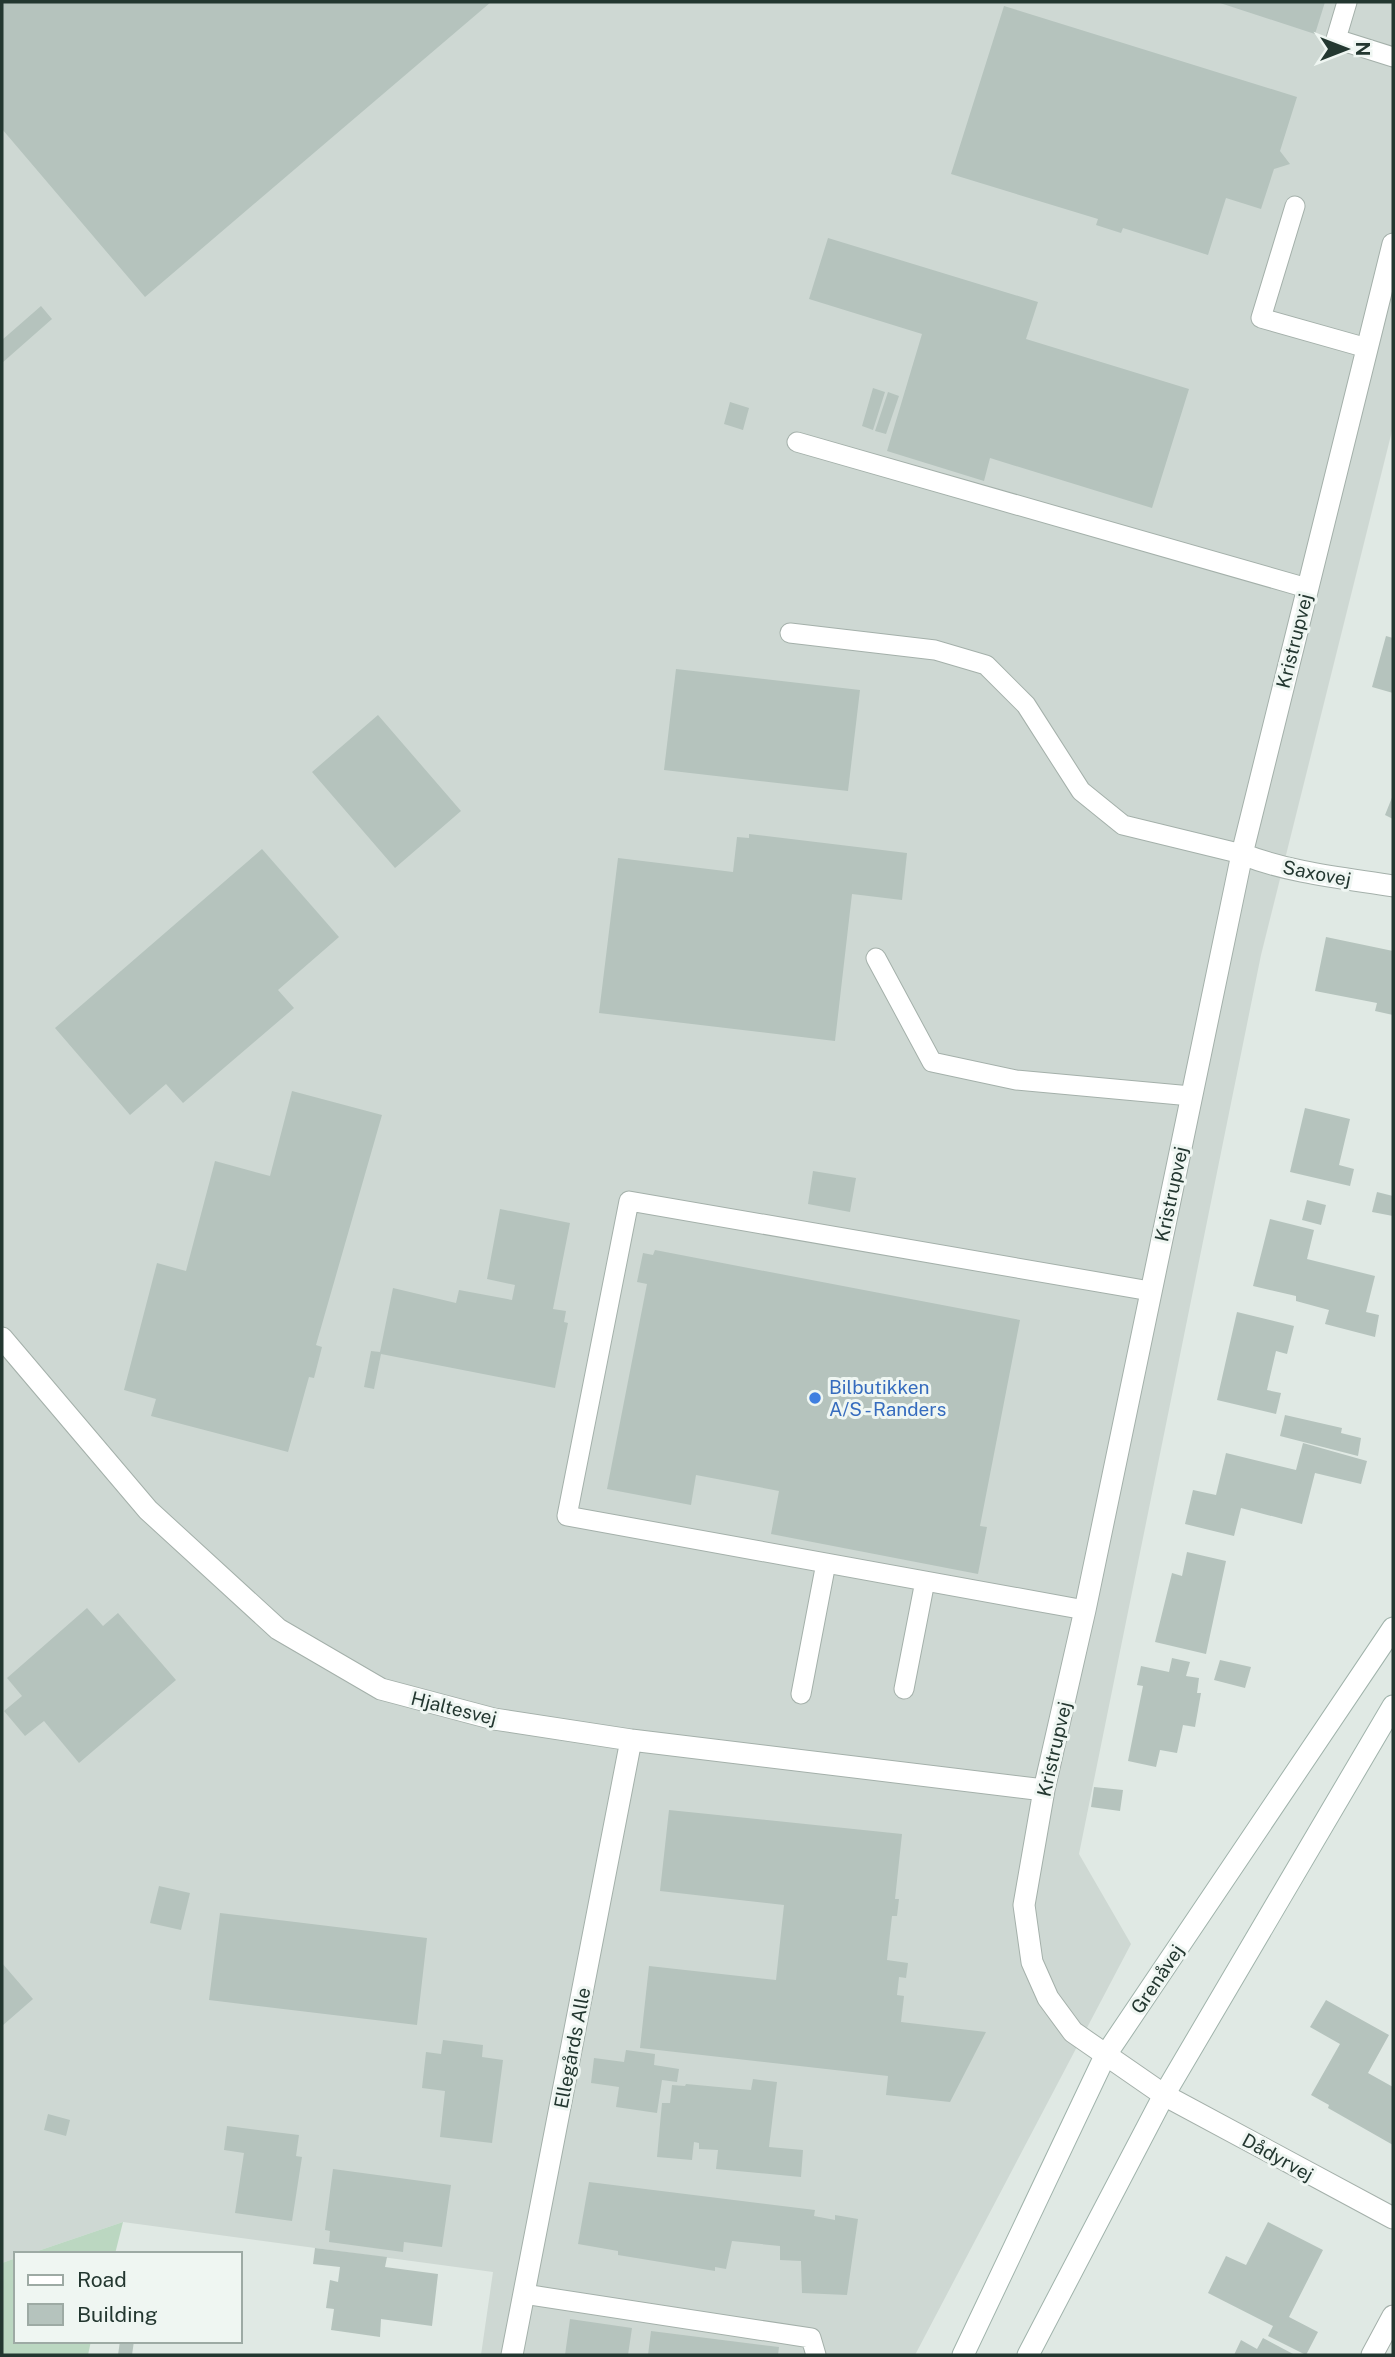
<svg xmlns="http://www.w3.org/2000/svg" width="1395" height="2357" font-family="'Public Sans',sans-serif">
  <rect width="100%" height="100%" fill="#e0e9e4"/>
  <path fill="#ced8d3" d="M2 2H1393V427L1261 955 1079 1854 1131 1944 915 2355H481L493 2272 123 2222 29 2254H16V2258L2 2263Z"/>
  <path fill="#bbd7c1" d="M123 2222 115 2254H29Z
    M16 2258V2341H91L88 2355H2V2263Z"/>
  <path fill="#b5c3bd" d="M2 2H491L145 297 2 129Z
    M1217 2H1325L1315 34Z
    M1004 6 1297 97 1280 151 1290 164 1274 169 1261 209 1226 198 1208 255 1123 228 1121 233 1096 225 1098 219 951 174Z
    M828 238 1038 302 1026 339 1189 389 1152 508 990 458 984 481 887 451 922 334 809 299Z
    M41 306 52 319 2 363V340Z
    M873 388 885 392 873 430 862 426Z
    M888 392 899 396 886 434 875 431Z
    M730 402 749 408 743 430 724 424Z
    M1386 636 1393 638V693L1372 687Z
    M676 669 860 690 848 791 664 770Z
    M378 715 461 811 395 868 312 772Z
    M1393 795V819L1385 815Z
    M749 834 907 853 902 900 852 894 835 1041 599 1013 618 858 733 872 737 837 749 838Z
    M262 849 339 937 278 990 294 1008 183 1103 166 1084 130 1115 55 1028Z
    M1326 937 1393 951V1015L1375 1011 1377 1003 1315 991Z
    M292 1091 382 1115 316 1345 322 1347 314 1378 309 1377 288 1452 151 1416 156 1399 124 1390 157 1263 186 1271 215 1161 270 1176Z
    M1305 1108 1350 1119 1339 1165 1354 1169 1350 1186 1290 1172Z
    M813 1171 856 1178 850 1212 808 1204Z
    M1377 1192 1393 1196V1216L1372 1212Z
    M1307 1200 1326 1205 1321 1225 1302 1220Z
    M500 1209 570 1223 553 1309 566 1311 564 1322 568 1323 555 1388 381 1354 374 1389 364 1387 371 1351 380 1352 393 1288 456 1303 459 1290 512 1300 515 1285 487 1279Z
    M1270 1219 1314 1230 1307 1259 1375 1276 1366 1312 1379 1315 1375 1337 1325 1324 1329 1310 1296 1301V1296L1253 1286Z
    M655 1250 1020 1320 980 1526 987 1527 978 1574 771 1534 779 1491 696 1475 691 1505 607 1489 647 1284 637 1282 643 1253 653 1255Z
    M1237 1312 1294 1326 1287 1354 1276 1351 1267 1390 1281 1393 1276 1414 1217 1400Z
    M1285 1415 1342 1428 1341 1433 1361 1438 1358 1456 1280 1436Z
    M1303 1443 1367 1461 1361 1484 1315 1473 1302 1524 1241 1508 1234 1536 1185 1524 1193 1490 1216 1495 1226 1453 1296 1470Z
    M1187 1552 1226 1561 1206 1654 1155 1642 1172 1573 1182 1576Z
    M87 1608 103 1626 118 1613 176 1680 79 1763 44 1721 25 1736 4 1711 22 1696 7 1678Z
    M1172 1658 1190 1662 1186 1676 1199 1678 1197 1693H1201L1195 1727 1183 1725 1177 1753 1160 1750 1156 1767 1128 1761 1143 1686 1137 1685 1141 1666 1169 1672Z
    M1220 1660 1251 1667 1245 1688 1214 1680Z
    M1094 1787 1123 1790 1120 1811 1091 1807Z
    M669 1810 902 1834 895 1899H899L897 1916H892L887 1960 908 1963 906 1978 899 1977 897 1995 904 1996 901 2022 986 2032 950 2102 886 2095 888 2076 640 2048 649 1966 776 1980 784 1905 660 1891Z
    M159 1886 190 1893 181 1930 150 1923Z
    M220 1913 427 1938 417 2025 209 2000Z
    M2 1963 33 1999 2 2026Z
    M1326 2000 1389 2035 1368 2073 1393 2087V2145L1328 2108 1329 2105 1311 2095 1340 2044 1310 2027Z
    M443 2040 483 2045 482 2057 503 2060 492 2143 440 2137 445 2091 422 2088 426 2052 441 2054Z
    M626 2050 655 2054 654 2065 679 2069 677 2082 662 2080 657 2113 616 2107 619 2087 591 2083 594 2058 624 2062Z
    M753 2079 777 2082 769 2147 803 2150 801 2177 716 2169 718 2150 699 2149V2143L694 2142 692 2160 657 2157 662 2103H670L672 2085 685 2086 686 2084 751 2090Z
    M48 2114 70 2120 66 2136 44 2130Z
    M227 2126 299 2135 296 2156 302 2157 292 2221 235 2213 244 2153 224 2150Z
    M333 2169 451 2185 442 2247 404 2242 403 2252 329 2242 330 2231 325 2230Z
    M589 2182 815 2210 814 2216 835 2220V2215L858 2219 847 2295 802 2293 801 2261 780 2260V2246L732 2241 726 2269 715 2267V2271L618 2255V2251L578 2244Z
    M1268 2222 1323 2250 1289 2317 1318 2332 1306 2355 1268 2336 1273 2326 1208 2293 1226 2256 1246 2265Z
    M315 2248 387 2257 385 2267 438 2274 432 2326 381 2319 380 2337 331 2330 334 2309 326 2308 330 2280 338 2282 340 2267 313 2264Z
    M570 2319 632 2328 628 2355H565Z
    M651 2331 779 2347 778 2355H648Z
    M1263 2338 1295 2355H1234L1241 2340 1257 2349Z
    M120 2341H134L132 2355H118Z"/>
  <g fill="none" stroke-linecap="round" stroke-linejoin="round">
    <g stroke="#a4b0aa" stroke-width="21">
      <path id="lane" d="M1347 2 1336 39 1393 57
        M1295 206 1261 318 1367 348
        M797 442 1307 588
        M790 633 935 650 986 665 1026 705 1081 791 1123 825 1242 854
        M876 958 932 1062 1016 1080 1191 1096
        M1085 1610 567 1516 629 1201 1150 1291
        M904 1689 925 1581
        M801 1694 826 1563
        M524 2294 811 2338 816 2355"/>
    </g>
    <g stroke="#a4b0aa" stroke-width="23">
      <path id="street" d="M1393 244 1242 854 1085 1610 1044 1790 1024 1905 1032 1962 1048 1998 1073 2032 1164 2095 1393 2218
        M1242 854C1290 873 1343 878 1393 886
        M2 1338 148 1510 278 1629 381 1689 494 1719 631 1740 1044 1790
        M512 2355 631 1740
        M1372 2355 1393 2316"/>
    </g>
    <g stroke="#a0b3ab" stroke-width="23">
      <path id="secondary" d="M963 2355 1105 2056 1393 1628
        M1028 2355 1164 2095 1393 1706"/>
    </g>
    <use href="#lane" stroke="#fff" stroke-width="19"/>
    <use href="#street" stroke="#fff" stroke-width="21"/>
    <use href="#secondary" stroke="#fff" stroke-width="21"/>
  </g>
  <circle fill="#3f7fe0" stroke="#eff6f2" stroke-width="2.5" cx="815" cy="1398" r="7"/>
  <g text-anchor="middle" dominant-baseline="central" stroke-width="6" stroke-linejoin="round" paint-order="stroke">
    <g font-size="19" fill="#233730" stroke="#eff6f2">
      <text transform="translate(1294 641) rotate(-76)">Kristrupvej</text>
      <text transform="translate(1317 873) rotate(11)">Saxovej</text>
      <text transform="translate(1171 1194) rotate(-78)">Kristrupvej</text>
      <text transform="translate(454 1708) rotate(14)">Hjaltesvej</text>
      <text transform="translate(1054 1749) rotate(-77)">Kristrupvej</text>
      <text transform="translate(1157 1979) rotate(-56)">Grenåvej</text>
      <text transform="translate(572 2048) rotate(-79)">Ellegårds Alle</text>
      <text transform="translate(1278 2157) rotate(29)">Dådyrvej</text>
    </g>
    <g font-size="19" fill="#366cbe" stroke="#eff6f2" text-anchor="start">
      <text x="829" y="1387">Bilbutikken<tspan x="829" dy="22">A/S - Randers</tspan></text>
    </g>
  </g>
  <rect width="1395" height="2357" fill="none" stroke="#233730" stroke-width="7"/>
  <rect x="14" y="2252" width="228" height="91" fill="#eff6f2" stroke="#9daaa4" stroke-width="2"/>
  <rect x="28" y="2275" width="35" height="10" fill="#ffffff" stroke="#9daaa4" stroke-width="2"/>
  <text x="77" y="2287" font-size="21" fill="#233730">Road</text>
  <rect x="28" y="2304" width="35" height="21" fill="#b5c3bd" stroke="#9daaa4" stroke-width="2"/>
  <text x="77" y="2322" font-size="21" fill="#233730">Building</text>
  <g transform="translate(1346 49) rotate(90)" stroke="#eff6f2" stroke-width="5" paint-order="stroke">
  <path d="M0-5L12 26L0 18L-12 26Z" fill="#233730"/>
  <text y="-10" font-size="19" font-weight="bold" text-anchor="middle" fill="#233730">N</text>
  </g>
</svg>
